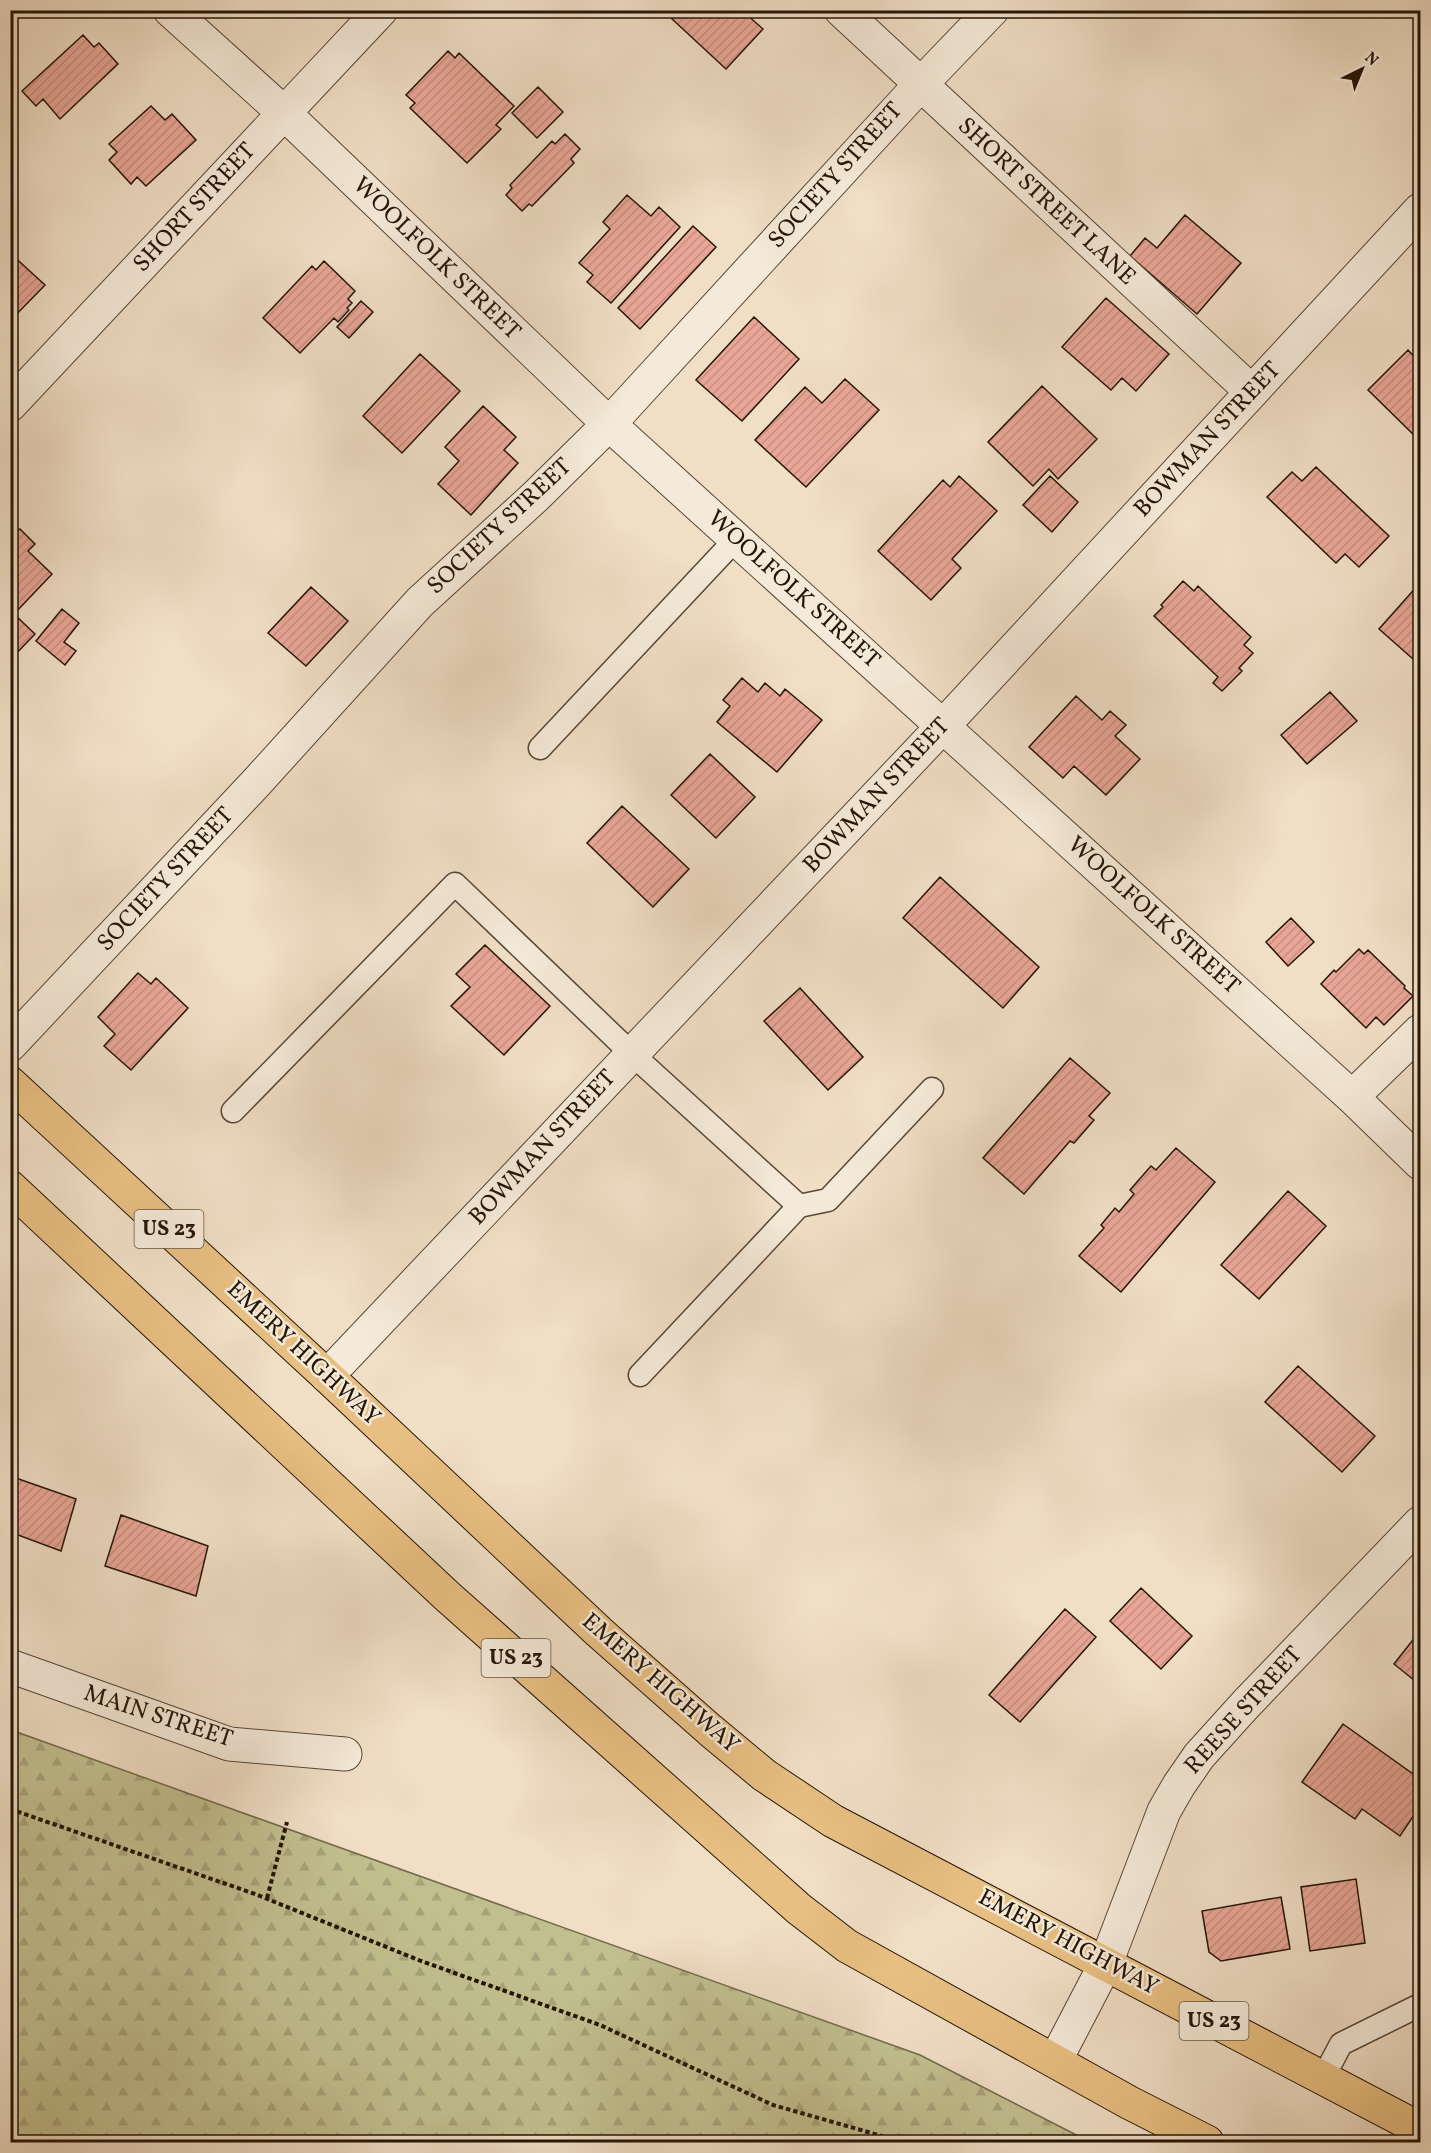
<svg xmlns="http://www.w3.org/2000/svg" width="1431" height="2153" font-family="Vollkorn,serif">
  <defs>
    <pattern id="forest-firs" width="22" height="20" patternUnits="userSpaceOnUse" patternTransform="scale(1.5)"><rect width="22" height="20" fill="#c2bf8f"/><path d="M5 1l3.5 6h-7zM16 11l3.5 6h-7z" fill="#a7a37a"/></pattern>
    <pattern id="building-hatch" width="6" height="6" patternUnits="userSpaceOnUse" patternTransform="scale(1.5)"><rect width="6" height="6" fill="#e9a697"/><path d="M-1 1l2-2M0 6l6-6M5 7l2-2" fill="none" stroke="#c88e81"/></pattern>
  </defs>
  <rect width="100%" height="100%" fill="#f0dec5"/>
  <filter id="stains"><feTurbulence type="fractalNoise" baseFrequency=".00333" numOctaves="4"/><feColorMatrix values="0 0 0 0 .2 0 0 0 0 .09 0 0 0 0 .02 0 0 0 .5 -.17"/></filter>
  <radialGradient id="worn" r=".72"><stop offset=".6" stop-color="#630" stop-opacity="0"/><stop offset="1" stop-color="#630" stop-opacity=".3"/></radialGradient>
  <path fill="url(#forest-firs)" stroke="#736a4b" stroke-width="1.5" d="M11 1730 920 2055 1090 2142H11Z"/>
  <path fill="url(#building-hatch)" stroke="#241507" stroke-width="1.5" d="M679 10H748L745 13 763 29 726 69 672 19Z
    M83 35 94 47 99 43 118 64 60 119 43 99 36 106 22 91Z
    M448 51 455 58 459 53 514 106 496 125 501 129 467 163 410 108 415 103 406 95Z
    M538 87 563 112 537 138 512 113Z
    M151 106 165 120 172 114 196 140 146 186 137 177 131 184 109 160 117 152 109 144Z
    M565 134 580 149 571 159 574 163 532 206 529 204 522 211 506 195 512 188 510 185 552 141 555 144Z
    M627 195 651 216 659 207 680 227 611 303 587 282 593 275 579 263 610 229 603 222Z
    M1185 215 1241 263 1197 314 1130 256 1145 238 1157 248Z
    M693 226 716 247 640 329 618 308Z
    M10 253 45 285 10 321Z
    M324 261 355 291 348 299 352 303 347 308 349 310 338 322 334 318 300 353 263 318 312 266 316 270Z
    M1106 298 1169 354 1136 391 1122 378 1111 390 1062 347Z
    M361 301 373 312 349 338 337 327Z
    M754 317 799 359 742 421 696 380Z
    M1408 350 1420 363V441L1368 390Z
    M420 354 460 391 402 453 363 416Z
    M845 379 879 410 806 487 755 440 805 387 822 403Z
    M1042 386 1097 439 1058 479 1049 469 1033 486 988 442Z
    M483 406 516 437 504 450 518 463 471 515 438 484 459 461 445 447Z
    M1316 467 1389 536 1359 567 1345 554 1336 563 1267 497 1292 472 1302 481Z
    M959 476 997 511 952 559 961 568 931 600 878 551 943 480 950 487Z
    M1050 476 1078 502 1052 532 1023 505Z
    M20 529 35 544 28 551 52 574 14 614 35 634 10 660V536Z
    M1183 581 1194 591 1198 586 1251 637 1244 645 1253 653 1239 668 1242 671 1222 691 1213 683 1218 677 1154 616 1163 607 1161 605Z
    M1418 585 1420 587V651L1413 659 1379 629Z
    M311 587 348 621 306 666 268 633Z
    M62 609 79 623 64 642 76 651 65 665 36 641Z
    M742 678 758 692 765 683 780 696 785 689 822 720 777 772 717 722 730 706 723 700Z
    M1330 692 1357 721 1307 764 1281 735Z
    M1076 696 1102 720 1110 711 1126 725 1115 736 1140 759 1106 795 1074 766 1063 778 1029 747Z
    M710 754 755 797 716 838 671 795Z
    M622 806 689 869 653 907 587 843Z
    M940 877 1039 967 1003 1008 903 918Z
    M1291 918 1314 942 1288 966 1266 942Z
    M485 945 550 1006 504 1055 451 1006 470 987 456 974Z
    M1359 949 1364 954 1368 950 1405 986 1404 988 1413 996 1384 1025 1376 1017 1366 1028 1321 984 1334 970 1336 972Z
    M138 973 151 984 156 978 188 1008 131 1070 104 1046 115 1034 98 1017Z
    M800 988 863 1057 828 1090 764 1021Z
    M1070 1058 1110 1093 1089 1116 1094 1120 1074 1143 1070 1141 1024 1194 983 1158Z
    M1176 1148 1215 1182 1121 1292 1079 1256 1104 1228 1101 1225 1115 1208 1119 1212 1134 1194 1130 1190 1151 1166 1156 1170Z
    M1288 1191 1326 1226 1259 1299 1221 1265Z
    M1298 1366 1375 1436 1342 1472 1265 1402Z
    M10 1476 76 1499 61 1551 10 1532Z
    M121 1515 208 1546 196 1596 105 1566Z
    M1141 1588 1192 1636 1161 1669 1110 1621Z
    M1065 1609 1096 1637 1020 1722 989 1695Z
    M1420 1631V1685L1394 1664Z
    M1343 1724 1420 1779V1806L1400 1836 1362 1809 1355 1819 1302 1782Z
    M1356 1879 1365 1943 1310 1951 1301 1887Z
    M1281 1897 1290 1949 1221 1961 1209 1952 1202 1911Z"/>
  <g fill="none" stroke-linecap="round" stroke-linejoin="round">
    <g stroke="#574736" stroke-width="25">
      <path id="service" d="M540 748 736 539
        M233 1111 455 884 632 1054 799 1206 828 1200 932 1089
        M640 1375 799 1206
        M1323 2078 1341 2044 1420 2005"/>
    </g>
    <g stroke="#574736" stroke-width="35">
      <path id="minor" d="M170 10 284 113 609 424 1352 1097 1420 1163
        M841 10 1252 392
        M10 405 381 10
        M10 1045 256 783 420 602 536 496 609 424 920 85 992 10
        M1352 1097 1420 1031
        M327 1376 943 726 1420 210
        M10 1666 229 1744 345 1754
        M1055 2061 1106 1963 1164 1811 1179 1785 1199 1756 1246 1704 1420 1523"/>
    </g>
    <g stroke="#241507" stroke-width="35">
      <path id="trunk" d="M10 1083 327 1376 599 1632 710 1730 764 1775 833 1821 1420 2129
        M10 1187 447 1596 799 1909 847 1946 1130 2103 1207 2142"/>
    </g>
    <path stroke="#241507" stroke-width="4" stroke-dasharray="4.5 3" stroke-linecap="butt" d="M10 1809 255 1894 421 1961 600 2025 773 2105 903 2142
      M267 1898 287 1822"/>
    <use href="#service" stroke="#f5ead9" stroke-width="22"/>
    <use href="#minor" stroke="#f5ead9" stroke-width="33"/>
    <use href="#trunk" stroke="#e8bf82" stroke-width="33"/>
  </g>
  <g text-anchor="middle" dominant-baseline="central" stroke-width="5" stroke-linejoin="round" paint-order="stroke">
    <g fill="#f5ead9" stroke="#635546" stroke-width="1.5">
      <rect x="134.5" y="1210" width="69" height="38" rx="4.5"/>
      <rect x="481.5" y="1639" width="69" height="38" rx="4.5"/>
      <rect x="1179.5" y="2002" width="69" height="38" rx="4.5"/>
    </g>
    <g font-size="22" font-weight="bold" fill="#241507">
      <text x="169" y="1229">US 23</text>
      <text x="516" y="1658">US 23</text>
      <text x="1214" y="2021">US 23</text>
    </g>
    <g font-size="24" fill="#241507" stroke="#f5ead9">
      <text transform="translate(836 176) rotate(-48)">SOCIETY STREET</text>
      <text transform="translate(1046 202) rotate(43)">SHORT STREET LANE</text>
      <text transform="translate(195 208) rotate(-47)">SHORT STREET</text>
      <text transform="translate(436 259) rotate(44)">WOOLFOLK STREET</text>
      <text transform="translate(1208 440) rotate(-47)">BOWMAN STREET</text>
      <text transform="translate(500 527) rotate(-43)">SOCIETY STREET</text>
      <text transform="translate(793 590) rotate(42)">WOOLFOLK STREET</text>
      <text transform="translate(877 796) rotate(-47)">BOWMAN STREET</text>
      <text transform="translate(166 880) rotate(-47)">SOCIETY STREET</text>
      <text transform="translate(1153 916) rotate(42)">WOOLFOLK STREET</text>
      <text transform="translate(543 1148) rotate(-47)">BOWMAN STREET</text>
      <text transform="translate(303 1354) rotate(43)">EMERY HIGHWAY</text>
      <text transform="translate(660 1684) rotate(41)">EMERY HIGHWAY</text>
      <text transform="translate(1244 1711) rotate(-48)">REESE STREET</text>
      <text transform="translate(158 1717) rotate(18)">MAIN STREET</text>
      <text transform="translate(1068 1943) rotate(28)">EMERY HIGHWAY</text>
    </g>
  </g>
  <rect width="1431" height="2153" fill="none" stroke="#f0dec5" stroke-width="36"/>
  <rect x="12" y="12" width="1407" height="2129" fill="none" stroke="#241507" stroke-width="3"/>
  <rect x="18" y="18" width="1395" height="2117" fill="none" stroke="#241507" stroke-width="1.5"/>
  <g transform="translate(1362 69) rotate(43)" stroke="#f5ead9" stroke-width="4.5" paint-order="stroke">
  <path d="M0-4.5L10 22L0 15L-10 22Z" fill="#241507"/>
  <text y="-9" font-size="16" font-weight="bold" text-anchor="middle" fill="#241507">N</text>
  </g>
  <rect width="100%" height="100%" filter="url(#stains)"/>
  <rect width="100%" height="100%" fill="url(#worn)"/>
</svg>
